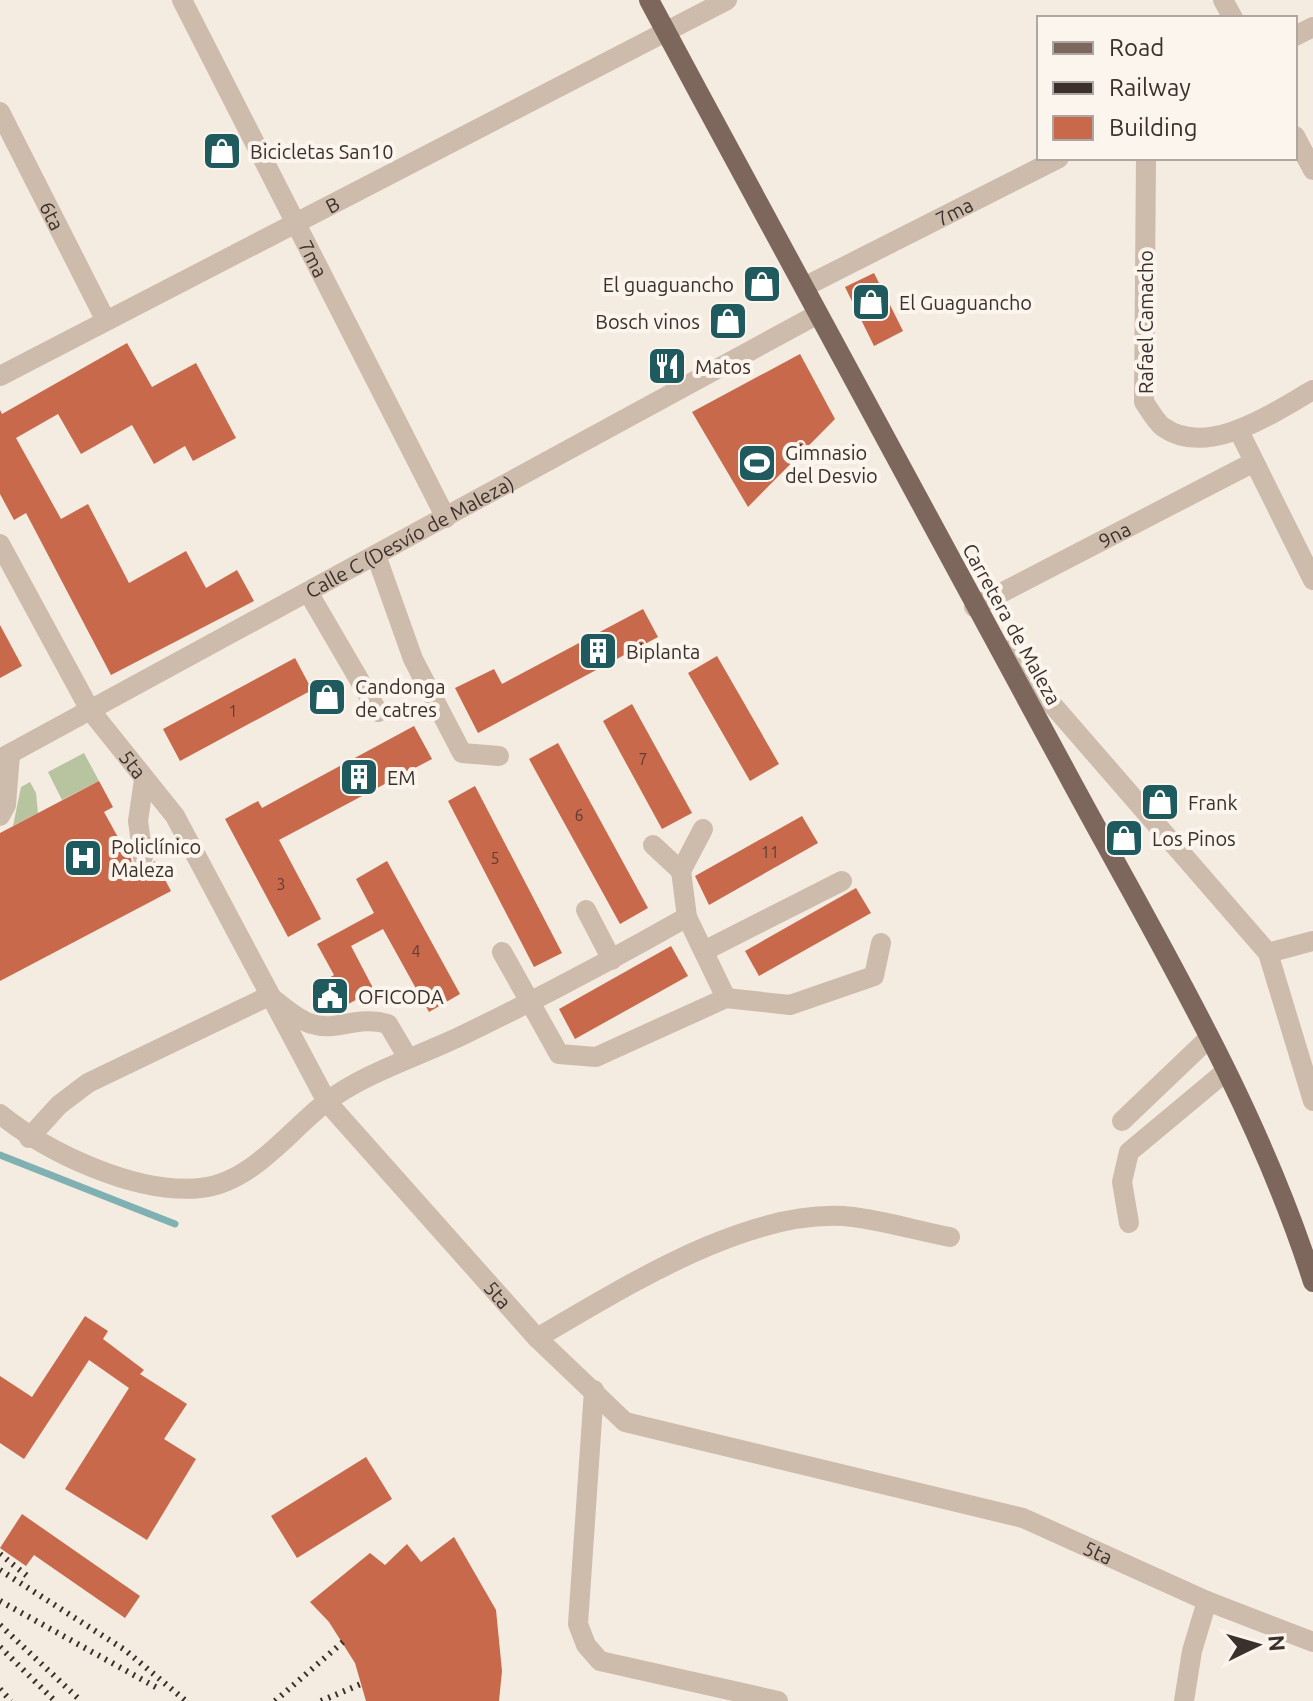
<svg xmlns="http://www.w3.org/2000/svg" width="1313" height="1701" font-family="Ubuntu,sans-serif">
  <rect width="100%" height="100%" fill="#f4ebe1"/>
  <path fill="#b8c4a0" d="M84 753 99 781 62 800 48 772Z
    M30 782 36 793 38 813 13 826 21 787Z"/>
  <g fill="none" stroke-linecap="round" stroke-linejoin="round">
    <path stroke="#7fb0b2" stroke-width="7" d="M0 1155 175 1224"/>
  </g>
  <path fill="#c8694b" d="M874 273 903 331 874 346 845 287Z
    M127 343 152 387 196 363 236 438 193 461 185 446 154 464 132 425 81 454 58 414 16 438 61 519 88 504 129 583 186 551 206 588 237 570 254 601 111 675 26 513 14 520 0 494V410L2 414Z
    M800 354 835 419 748 507 692 412Z
    M643 609 658 637 478 733 455 688 494 669 502 684Z
    M0 625 22 666 0 678Z
    M717 656 779 764 750 781 688 673Z
    M295 658 312 690 180 761 163 729Z
    M632 704 692 813 662 829 603 721Z
    M414 726 432 759 279 840 321 919 288 937 225 819 258 801 262 808Z
    M558 743 648 908 620 924 529 759Z
    M99 781 113 807 104 812 125 850 129 848 132 864 144 870 155 861 171 891 0 981V833Z
    M475 786 562 953 534 967 448 801Z
    M802 816 818 843 709 905 695 876Z
    M387 861 460 994 429 1012 383 929 351 946 374 990 332 1013H324L311 988 334 975 317 944 374 913 356 879Z
    M856 888 871 913 759 976 745 951Z
    M671 946 688 976 575 1039 559 1009Z
    M85 1316 108 1331 103 1339 144 1370 140 1374 187 1404 164 1439 196 1459 147 1540 65 1489 129 1388 89 1360 24 1459 0 1443V1376L32 1397Z
    M366 1457 392 1499 297 1558 271 1516Z
    M22 1514 140 1596 125 1618 34 1555 26 1566 0 1548Z
    M454 1537 496 1610 502 1671 499 1701H366L355 1663 329 1622 310 1602 370 1553 385 1565 407 1544 421 1562Z"/>
  <g fill="none" stroke-linecap="round" stroke-linejoin="round">
    <g stroke="#cdbbac" stroke-width="20">
      <path id="s1" d="M182 0 446 518"/>
      <path d="M1223 0 1233 18"/>
      <path d="M1295 36 1313 27"/>
      <path id="s2" d="M0 112 105 319"/>
      <path d="M1295 136 1313 170"/>
      <path d="M1146 158 1144 402C1149 409 1156 422 1163 427 1208 459 1274 412 1313 390"/>
      <path id="s3" d="M804 287 1059 158"/>
      <path id="s4" d="M0 376 727 0"/>
      <path d="M1239 431 1313 580"/>
      <path id="s5" d="M0 544 90 710 175 816 327 1102 537 1338 625 1422 1023 1518 1207 1601 1313 1642"/>
      <path d="M376 555 413 659 462 753 499 756"/>
      <path d="M308 592 378 712"/>
      <path id="s6" d="M974 607 1254 462"/>
      <path d="M1005 650 1268 953 1313 1101"/>
      <path id="s7" d="M0 759 818 314"/>
      <path d="M0 816 6 805 10 754"/>
      <path d="M703 829 681 871 687 917 726 998"/>
      <path d="M653 845 681 871"/>
      <path d="M143 857 138 821 144 780"/>
      <path d="M586 910 612 960"/>
      <path d="M704 951 842 881"/>
      <path d="M502 952 559 1054 596 1057 726 998 790 1005 874 976 881 943"/>
      <path d="M1268 953 1313 941"/>
      <path d="M0 1114C48 1153 137 1195 201 1188 251 1183 288 1132 325 1103 364 1073 417 1057 461 1036 538 999 613 959 687 917"/>
      <path d="M1122 1121 1209 1038"/>
      <path d="M29 1138 59 1105 88 1083 269 996C282 1005 297 1020 312 1024 337 1032 357 1015 388 1024L408 1058"/>
      <path d="M1129 1223 1122 1182 1129 1152 1225 1072"/>
      <path d="M537 1338C622 1289 751 1205 853 1217 885 1221 918 1231 950 1237"/>
      <path d="M594 1390 578 1624 586 1645 600 1661 778 1701"/>
      <path d="M1184 1701 1192 1651 1207 1601"/>
    </g>
    <path stroke="#7d675c" stroke-width="20" d="M649 0C786 256 925 511 1063 766 1153 934 1255 1099 1313 1282"/>
    <path stroke="#3b302b" stroke-width="6" stroke-dasharray="2 6" stroke-linecap="butt" d="M0 1554 31 1579
      M0 1570 125 1650 186 1701
      M0 1601 161 1690
      M0 1625 81 1701
      M0 1647 55 1701
      M0 1689 11 1701
      M275 1701 343 1642
      M321 1701 361 1684"/>
  </g>
  <defs>
    <g id="shop-square" transform="scale(2)"><rect x="-9" y="-9" width="18" height="18" rx="4" fill="#1f5a5e" stroke="#fbf5ee"/><path d="M-5-2.5h2.3a2.7 3.5 0 0 1 5.4 0H5L5.5 6h-11ZM-1.5-2.5h3a1.5 2.3 0 0 0-3 0Z" fill="#fff"/></g>
    <g id="restaurant-square" transform="scale(2)"><rect x="-9" y="-9" width="18" height="18" rx="4" fill="#1f5a5e" stroke="#fbf5ee"/><path d="M-5-6h1v4h1v-4h1v4h1v-4h1v5L-1.5 .5V6h-2V.5L-5-1ZM5-6V6H3V1.5H1.5Q1.5-4 5-6Z" fill="#fff"/></g>
    <g id="stadium-square" transform="scale(2)"><rect x="-9" y="-9" width="18" height="18" rx="4" fill="#1f5a5e" stroke="#fbf5ee"/><path d="M0-5a6.5 5 0 1 0 0 10a6.5 5 0 1 0 0-10ZM-3.5-1.8h7v3.6h-7Z" fill="#fff"/></g>
    <g id="building-square" transform="scale(2)"><rect x="-9" y="-9" width="18" height="18" rx="4" fill="#1f5a5e" stroke="#fbf5ee"/><path d="M-4-6H4V6H1V3H-1V6H-4ZM-2.5-4.3h1.7v1.8h-1.7ZM.8-4.3h1.7v1.8H.8ZM-2.5-1h1.7V.8h-1.7ZM.8-1h1.7V.8H.8Z" fill="#fff"/></g>
    <g id="hospital-square" transform="scale(2)"><rect x="-9" y="-9" width="18" height="18" rx="4" fill="#1f5a5e" stroke="#fbf5ee"/><path d="M-5-5h3v3.5h4V-5h3V5h-3V1.5h-4V5h-3Z" fill="#fff"/></g>
    <g id="civic-square" transform="scale(2)"><rect x="-9" y="-9" width="18" height="18" rx="4" fill="#1f5a5e" stroke="#fbf5ee"/><path d="M-.6-6.5H3V-4.5H.6V-3L4-1V1h2V6H-6V1h2V-1L-.6-3ZM-1.2 2.5V6h2.4V2.5Z" fill="#fff"/></g>
  </defs>
  <g fill-rule="evenodd">
    <use href="#shop-square" x="222" y="151"/>
    <use href="#shop-square" x="762" y="284"/>
    <use href="#shop-square" x="871" y="302"/>
    <use href="#shop-square" x="728" y="321"/>
    <use href="#restaurant-square" x="667" y="366"/>
    <use href="#stadium-square" x="757" y="463"/>
    <use href="#building-square" x="598" y="651"/>
    <use href="#shop-square" x="327" y="697"/>
    <use href="#building-square" x="359" y="777"/>
    <use href="#shop-square" x="1160" y="802"/>
    <use href="#shop-square" x="1124" y="838"/>
    <use href="#hospital-square" x="83" y="858"/>
    <use href="#civic-square" x="330" y="996"/>
  </g>
  <g text-anchor="middle" dominant-baseline="central" stroke-width="8" stroke-linejoin="round" paint-order="stroke">
    <g font-size="16" fill="#5e3e33">
      <text x="233" y="711">1</text>
      <text x="643" y="759">7</text>
      <text x="579" y="815">6</text>
      <text x="770" y="852">11</text>
      <text x="495" y="858">5</text>
      <text x="281" y="884">3</text>
      <text x="416" y="951">4</text>
    </g>
    <g font-size="20" fill="#3b302b" stroke="#fbf5ee" text-anchor="start">
      <text x="250" y="151">Bicicletas San10</text>
      <text x="734" y="284" text-anchor="end">El guaguancho</text>
      <text x="899" y="302">El Guaguancho</text>
      <text x="700" y="321" text-anchor="end">Bosch vinos</text>
      <text x="695" y="366">Matos</text>
      <text x="785" y="452">Gimnasio<tspan x="785" dy="23">del Desvio</tspan></text>
      <text x="626" y="651">Biplanta</text>
      <text x="355" y="686">Candonga<tspan x="355" dy="23">de catres</tspan></text>
      <text x="387" y="777">EM</text>
      <text x="1188" y="802">Frank</text>
      <text x="1152" y="838">Los Pinos</text>
      <text x="111" y="846">Policlínico<tspan x="111" dy="23">Maleza</tspan></text>
      <text x="358" y="996">OFICODA</text>
    </g>
    <g font-size="20" fill="#3b302b" stroke="#fbf5ee">
      <text stroke="none"><textPath href="#s4" startOffset="374">B</textPath></text>
      <text stroke="none"><textPath href="#s3" startOffset="168">7ma</textPath></text>
      <text stroke="none"><textPath href="#s2" startOffset="116">6ta</textPath></text>
      <text stroke="none"><textPath href="#s1" startOffset="290">7ma</textPath></text>
      <text transform="translate(1145 322) rotate(-90)">Rafael Camacho</text>
      <text stroke="none"><textPath href="#s6" startOffset="158">9na</textPath></text>
      <text stroke="none"><textPath href="#s7" startOffset="466">Calle C (Desvío de Maleza)</textPath></text>
      <text transform="translate(1012 624) rotate(61)">Carretera de Maleza</text>
      <text stroke="none"><textPath href="#s5" startOffset="258">5ta</textPath></text>
      <text stroke="none"><textPath href="#s5" startOffset="906">5ta</textPath></text>
      <text stroke="none"><textPath href="#s5" startOffset="1578">5ta</textPath></text>
    </g>
  </g>
  <rect x="1037" y="16" width="260" height="144" fill="#fbf5ee" stroke="#aea6a0" stroke-width="2"/>
  <rect x="1053" y="42" width="40" height="12" fill="#7d675c" stroke="#aea6a0" stroke-width="2"/>
  <text x="1109" y="56" font-size="24" fill="#3b302b">Road</text>
  <rect x="1053" y="82" width="40" height="12" fill="#3b302b" stroke="#aea6a0" stroke-width="2"/>
  <text x="1109" y="96" font-size="24" fill="#3b302b">Railway</text>
  <rect x="1053" y="116" width="40" height="24" fill="#c8694b" stroke="#aea6a0" stroke-width="2"/>
  <text x="1109" y="136" font-size="24" fill="#3b302b">Building</text>
  <g transform="translate(1257 1645) rotate(85)" stroke="#fbf5ee" stroke-width="6" paint-order="stroke">
  <path d="M0-6L14 30L0 20L-14 30Z" fill="#3b302b"/>
  <text y="-12" font-size="22" font-weight="bold" text-anchor="middle" fill="#3b302b">N</text>
  </g>
</svg>
